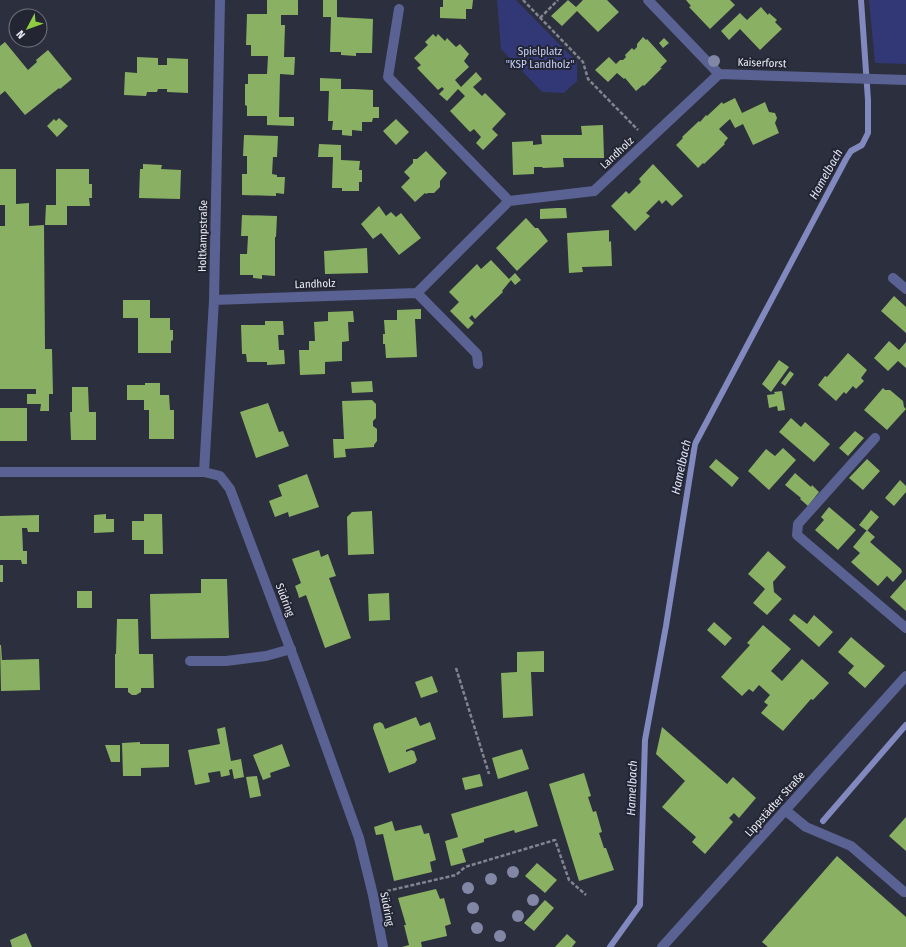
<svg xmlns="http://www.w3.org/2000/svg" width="906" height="947" font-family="'Fira Sans Condensed',sans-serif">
  <rect width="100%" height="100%" fill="#2c2f3d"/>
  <path fill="#313875" d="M497 0H516L577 62V81L564 93 542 92 501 49Z
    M869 0H906V64L875 63Z"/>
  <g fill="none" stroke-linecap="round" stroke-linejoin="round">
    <path stroke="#8189be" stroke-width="6" d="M823 821 906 725
      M610 947 640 905 645 740 666 626 695 444 846 159 851 151 862 145 868 133V100L861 0"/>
  </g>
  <path fill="#8ab163" d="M267 0H298V15H281V25H285L284 57H295L294 75 280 74 279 117H294V126L267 125V116H247V106L245 105V84H248V74H267L268 56H251V45H246L247 14H267Z
    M323 0H337V17L373 19 372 53H356V56L341 55V52H330L331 17H323Z
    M443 0H473L472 9H466V19L440 18V7H443Z
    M568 0 576 7 583 0H607L619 12 598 32 577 11 562 26 551 16Z
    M686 0H730L735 5 710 29 689 7 691 6Z
    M761 7 768 15 769 13 777 20 775 22 782 29 760 50 740 29 729 40 721 31 740 13 747 20Z
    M433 34 436 37 438 34 445 41 447 38 456 47 460 44 469 54 464 61 469 67 455 80 461 87 476 72 482 79 473 87 482 96 485 93 506 114 492 129 498 135 483 150 476 143 481 137 474 129 470 132 450 111 465 96 458 89 447 101 439 94 444 89 442 87 438 90 417 68 421 65 414 58 428 45 425 42Z
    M643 37 646 40 647 39 667 61 660 68H662L644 86 643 85 636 91 625 78 624 79 617 73 608 82 595 70 609 57 616 64 620 60H623L626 57 625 55 632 48 634 50 637 47V44Z
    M664 38 669 43 663 48 659 43Z
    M5 42 28 70 37 62 36 60 48 50 72 79 60 89 59 88 25 115 5 91 0 95V46Z
    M137 57 158 58V65H167V58L188 59V93L167 92V89H158L157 92H147L146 96 124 95 125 72 137 73Z
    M320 78 341 79V89H354L373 90V107H379V118H373L372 122H362V131L352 130V136L342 135V130H332L333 121H328L329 91H320Z
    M735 98 742 113 765 102 769 112 775 113 777 118 775 123 779 133 753 145 743 124 735 128 730 119 719 129 728 138 724 143 725 144 704 164 703 163 698 168 676 145 683 138 682 137 699 121 700 122 706 115 707 116 722 102 723 104Z
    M59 118 68 126 57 137 47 126 54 119 56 121Z
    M396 119 409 132 396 145 383 131Z
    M603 125 604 158H563L564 167 543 168 542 167H534V174L513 175 512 142 533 141V145L542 144 541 135H582L581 126Z
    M244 135 278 136 277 157H273L272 174 277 175V177H285L284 194 276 193V196L242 195V174H247V156H243Z
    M319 144 341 145V160L360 161 359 170H362V182H359V191H342V188H332L333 157H318Z
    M426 151 447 173 440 181V187L434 193H428L426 194 425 193 415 202 401 187 410 178 404 172 413 163V159H417Z
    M143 164 162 165 161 169 181 170 180 199 139 198 140 169H143Z
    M653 164 683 196 672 206 666 200 662 204 659 200 646 213 650 216 635 231 611 206 626 191 629 194 641 182 639 179Z
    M0 169H16V204L29 203V226L44 225 45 349H52L53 394H49V411H40L41 404H27V394H36V389H0V226H5V205H0Z
    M56 169H89V184H92V198H89L90 206H67V225H45L46 205H56Z
    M379 206 386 216 391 212 396 217 401 213 421 238 399 255 381 233 373 239 361 224Z
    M557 208H566L567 218 540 219V209Z
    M242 215 277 216 276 237H275V276L262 275V279L253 278V275H240V254H247L248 236H241Z
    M526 218 535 228H538L548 241 517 271 496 248Z
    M609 230V242L611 241 612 266 582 267 583 272 569 273 567 233Z
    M367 248 368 273 325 274 324 251Z
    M491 260 509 279 515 273 521 280 515 285 511 280 502 291 503 292 475 319 472 315 469 318 474 323 468 329 450 311 459 302 449 292 477 264 481 269Z
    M894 296 906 307V333L881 311Z
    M123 300H150V318H170V330H173V340L171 341V353H138V318H123Z
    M421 309V319H415L417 357 386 358 385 344H383V334H385L384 320H397V310Z
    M353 311 354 322H348L349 341 342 342V361L325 362V374L300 375 299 350H309V341H315L314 322 328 321V312Z
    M265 321H283L284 335H278L279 350H284L285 364 267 365V362H247L246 354H242L241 325H265Z
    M889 341 899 350 906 342V368L898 361 888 371 874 358Z
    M848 353 867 370 861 378 864 381 856 389 853 386 846 394 844 392 836 401 818 385 825 376 827 377Z
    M779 360 789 367 771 392 762 384Z
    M790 371 794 374 785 386 781 383Z
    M372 381 373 392 352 393 351 382Z
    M145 383H160V395H169L170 410H174V439H149V410H144V400H127V385H145Z
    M72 387H88L89 412H96V440H71L70 412H72Z
    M883 388 885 390H890L903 401 904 407 906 409 887 430 864 410Z
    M782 391 785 410 778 411 777 406 769 408 767 395 775 394 774 392Z
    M372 400 376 404V418L373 421V426L377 429V441L374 445V447L345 449 346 457 334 458 333 439H344L342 401Z
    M268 403 279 432 283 431 289 446 256 458 240 412Z
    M0 408H27V441H0Z
    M791 418 801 427 805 422 830 444 814 462 779 432Z
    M855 431 864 438 848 456 839 448Z
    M783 448 796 460 769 490 748 471 766 449 775 456Z
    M716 459 739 478 732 487 709 467Z
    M867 459 880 471 863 490 849 478Z
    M795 473 811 487 812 485 819 492 808 506 800 499 801 498 785 485Z
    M307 474 319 507 289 517 288 512 275 517 269 501 282 496 278 485Z
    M900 480 906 486V492L894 506 885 498Z
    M829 507 856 530 838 550 815 530 824 520 821 517Z
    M871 510 879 517 867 531 859 525Z
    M372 511 374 554 348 555 347 517 352 512Z
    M106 514V519H114V532L94 533V515Z
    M144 514H162L163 554H144V540H132V521H144Z
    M39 515V532H28L27 528H22L23 551H27V564H22L21 560H0V516Z
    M867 530 875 537 870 542 901 569 902 572 893 582 887 576 878 586 851 562 860 553 853 547Z
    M319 550 321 557 328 554 336 576 329 578 351 638 325 648 306 595 299 598 298 594 295 586 301 583 292 559Z
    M768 551 786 567 773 582 774 592 782 599 767 615 753 603 765 589 748 574Z
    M0 565H3V582H0Z
    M201 579H227L229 638 151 639 150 594 201 593Z
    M906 579V611L890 597Z
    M77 591H92V608H77Z
    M389 593 390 620 369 621 368 594Z
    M794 614 807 624 814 615 833 632 819 647 789 620Z
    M117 619H138L139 654H153L154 688H141V692L136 695H132L128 692V688H115V654H116Z
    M714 622 732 638 725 646 707 630Z
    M763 625 791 649 771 671 782 681 802 659 829 683 813 700 811 699 783 731 761 713 768 705 764 702 770 695 759 685 753 692 749 689 742 696 721 677 750 645 747 643Z
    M851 637 885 666 865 688 848 673 854 666 838 652Z
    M0 645H1L2 660 39 659 40 690 1 691Z
    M544 651V672H531L533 716 503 718 501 673 517 672V652Z
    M432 676 438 692 421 698 415 682Z
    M416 717 420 726 430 722 436 739 406 750V752L411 750 414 751 417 760 415 763 389 773 373 728 374 724 380 722 383 724 385 729Z
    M225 727 231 761 241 759 244 777 234 779 232 769 229 770 230 775 221 777 220 771 208 773 210 782 195 785 188 750 220 744 217 729Z
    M662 727 727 784 733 777 756 798 739 818 734 813 729 818 733 822 705 854 692 842 696 837 662 807 685 781 656 754Z
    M140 742V744H169V767L141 768V776H123L122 743Z
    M282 744 290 766 270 773 271 777 263 780 253 755Z
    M105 745H120V762H111Z
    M522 749 529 769 498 779 492 758Z
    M584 773 591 796 588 797 593 812 596 811 602 832 599 833 604 848H606L614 870 579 881 549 784Z
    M480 774 483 786 465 790 462 778Z
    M257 776 261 796 250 798 246 777Z
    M527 791 538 826 515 833 514 830 484 839V842L462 849 466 862 451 866 445 841 458 837 451 814Z
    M906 817V851L889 836Z
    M392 821 395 831 421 825 424 834 429 833 436 860 430 862 432 872 394 881 383 834 376 835 374 827Z
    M837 856 906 917V947H768L762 942Z
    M537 863 557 880 545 893 525 876Z
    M436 889 440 899 444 898 451 924 445 926 447 936 421 942 422 947H402L409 945 404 925H406L398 898Z
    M545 900 554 908 534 931 524 923Z
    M26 933 32 947H12L10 940Z
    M567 934 576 942 572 947H555Z"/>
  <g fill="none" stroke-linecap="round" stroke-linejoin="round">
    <path stroke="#828591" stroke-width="2.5" stroke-dasharray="4 2" stroke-linecap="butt" d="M523 0 583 62 588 79 638 130
      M540 18 558 0
      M456 668 489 774
      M387 891 456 875 465 867 555 840 569 880 586 895"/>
    <path stroke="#596293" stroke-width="10" d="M893 278 906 289
      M875 438 798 524 797 535 906 628
      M190 661H226L266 656 291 649
      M785 810 806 827 851 846 904 892H906"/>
    <path stroke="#596293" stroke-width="10" d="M648 0 719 74 906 80
      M399 9 388 77 509 201
      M417 293 477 354 478 364
      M214 300 417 293 509 201 594 191 719 74
      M0 472H204L220 476 230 489 302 680 359 838 373 895 383 947
      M204 472 214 300 220 0"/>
    <path stroke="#596293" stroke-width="10" d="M662 947 906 676"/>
  </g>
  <g fill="#8187a4">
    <circle cx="714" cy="61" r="6"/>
    <circle cx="513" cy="872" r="6"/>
    <circle cx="491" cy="879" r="6"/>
    <circle cx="468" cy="888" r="6"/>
    <circle cx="533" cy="900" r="6"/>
    <circle cx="473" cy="908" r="6"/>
    <circle cx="518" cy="916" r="6"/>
    <circle cx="477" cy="928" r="6"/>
    <circle cx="500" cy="936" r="6"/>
  </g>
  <g text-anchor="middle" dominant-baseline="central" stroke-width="4" stroke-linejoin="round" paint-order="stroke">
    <g font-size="11" fill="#c6cff8" stroke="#232533">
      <text x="540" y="51">Spielplatz<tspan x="540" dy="13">"KSP Landholz"</tspan></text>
    </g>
    <g font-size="11" fill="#eaecf5" stroke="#232533">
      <text transform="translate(762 63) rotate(2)">Kaiserforst</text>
      <text transform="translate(617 153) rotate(-43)">Landholz</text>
      <text transform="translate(203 236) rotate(-89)">Holtkampstraße</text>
      <text transform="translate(315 284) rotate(-2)">Landholz</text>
      <text transform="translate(285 600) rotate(69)">Südring</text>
      <text transform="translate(775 804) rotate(-48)">Lippstädter Straße</text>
      <text transform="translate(387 909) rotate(79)">Südring</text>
    </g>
    <g font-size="12" font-style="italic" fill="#dee3f8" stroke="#232533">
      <text transform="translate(826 174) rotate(-61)">Hamelbach</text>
      <text transform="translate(681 467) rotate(-78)">Hamelbach</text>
      <text transform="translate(632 788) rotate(-88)">Hamelbach</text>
    </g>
  </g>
  <g transform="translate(28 28) rotate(229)"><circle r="19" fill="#232533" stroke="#737581"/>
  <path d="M0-3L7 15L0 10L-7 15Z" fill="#8fcd42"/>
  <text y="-6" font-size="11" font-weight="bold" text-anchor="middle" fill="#eaecf5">N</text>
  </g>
</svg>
